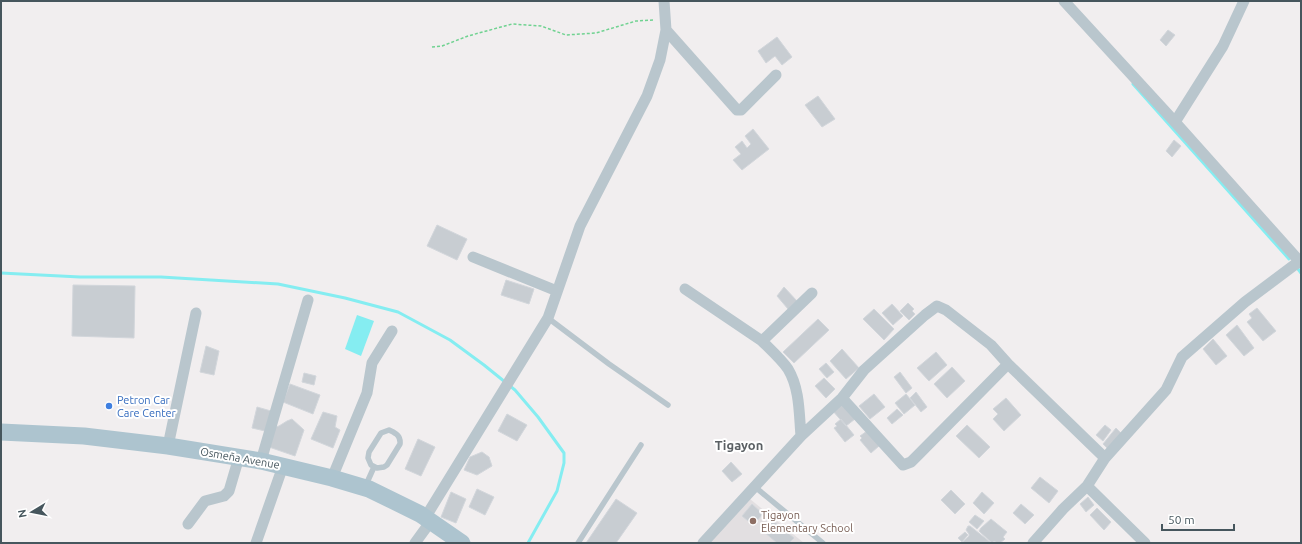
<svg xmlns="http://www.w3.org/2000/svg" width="1302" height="544" font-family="Ubuntu,sans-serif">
  <rect width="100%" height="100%" fill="#f1eeef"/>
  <path fill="#e2dfe1" d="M750 499 804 543H709Z"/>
  <path fill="#85edf1" d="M357 315 374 321 361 356 345 349Z"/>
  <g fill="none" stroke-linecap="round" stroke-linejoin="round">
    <path stroke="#85edf1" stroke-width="3" d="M1133 84 1289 259
      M1298 269 1301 273
      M1 273 80 277H161L278 284 345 298 398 312 450 340 484 365 515 390 538 417 564 453V463L557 491 528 543"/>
  </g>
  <path fill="#c8cdd2" stroke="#d2d6db" d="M1168 30 1175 35 1166 46 1160 40Z
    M777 37 792 57 782 65 775 56 766 63 758 51Z
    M818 96 835 119 822 127 805 105Z
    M753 129 769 149 742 170 733 160 741 154 735 147 742 141 747 148 751 144 745 136Z
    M1174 140 1181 146 1172 157 1166 151Z
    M437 225 467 239 457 260 427 246Z
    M506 280 534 289 529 304 501 295Z
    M73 285 135 286 134 338 72 336Z
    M784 287 797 301 788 309 777 296Z
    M908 303 914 309 912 311 915 314 909 320 900 311Z
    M892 304 903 316 893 325 882 313Z
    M1257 308 1276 331 1263 341 1247 322 1252 318 1249 314Z
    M874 309 894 329 884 340 863 319Z
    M818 319 829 330 794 363 783 352Z
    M1237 325 1254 348 1244 356 1226 335Z
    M1213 339 1227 356 1216 365 1203 349Z
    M206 346 219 351 214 375 200 372Z
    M842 349 859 368 846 379 830 361Z
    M936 352 947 365 929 381 917 368Z
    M826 363 834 372 827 378 819 369Z
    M952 367 965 381 947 398 934 384Z
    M900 372 912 388 906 393 894 377Z
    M304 373 316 376 314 385 302 382Z
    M824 378 835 389 826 398 815 386Z
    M290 384 320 395 313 414 283 402Z
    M916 392 927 407 921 412 910 398Z
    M874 394 885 407 870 419 859 406Z
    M906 394 915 405 904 414 895 403Z
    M1006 398 1021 415 1004 431 993 419 998 414 993 409Z
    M841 403 855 419 846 426 832 410Z
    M257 407 271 411 265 431 252 428Z
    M897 409 903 415 892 424 887 418Z
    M323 412 337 416 335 427 340 430 333 448 311 439Z
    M507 414 527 425 517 441 498 431Z
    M292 419 304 430 295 456 269 447 275 427 279 426 287 421Z
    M841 419 854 435 845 442 834 428 837 426 835 424Z
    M967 425 990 447 979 458 956 436Z
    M1105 425 1111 430 1103 441 1096 435Z
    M1116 428 1122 434 1108 449 1103 444Z
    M867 431 879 446 871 453 860 440 862 438 860 436Z
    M418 439 435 447 421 476 405 469Z
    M482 452 489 457 492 466 477 475 464 470 470 457Z
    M731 462 742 474 732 482 722 471Z
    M1040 477 1058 491 1049 503 1031 488Z
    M477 489 494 497 485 515 469 507Z
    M951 490 965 504 955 514 941 500Z
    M451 492 466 499 456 523 441 517Z
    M982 492 994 503 984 514 973 503Z
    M1088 497 1094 505 1086 512 1080 504Z
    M616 499 637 513 616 543H586Z
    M752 504 763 514 753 525 742 516Z
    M1021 504 1034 515 1025 524 1013 513Z
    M1097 508 1111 522 1104 530 1090 515Z
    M975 515 984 521 977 529 969 522Z
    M991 519 1007 532 1003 537 1005 539 1000 543H997L994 541 992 543 979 531 981 528Z
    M772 520 794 538 789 543H777L763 531Z
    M968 526H970L990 542 965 543 963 542 969 536V534L966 530Z
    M965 532 968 535 962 542 958 538Z"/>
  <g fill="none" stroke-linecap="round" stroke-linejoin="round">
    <path stroke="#70d291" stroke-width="1.5" stroke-dasharray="3 2" stroke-linecap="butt" d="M432 47 442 46 468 36 512 24 541 26 566 35 596 33 636 21 654 20"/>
    <path stroke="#b9c6cd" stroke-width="5.5" d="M548 318 609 364 668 405
      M389 430C395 433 401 435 400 444L387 465 384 467 377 468 371 465 368 458 369 452 381 433Z
      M365 487 374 467
      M755 487 823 543
      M578 543 641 445"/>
    <path stroke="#b9c6cd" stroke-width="11" d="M1064 1 1175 122 1301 263
      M666 30 737 110H741L776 75
      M1175 122 1223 46 1244 1
      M473 257 557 291
      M685 289 762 341
      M842 398 903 465 911 462 921 452 1008 364
      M801 436C799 414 800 389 788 369 782 360 770 349 762 341L812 293
      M168 446 196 313
      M261 461 308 300
      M332 478 367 393 372 363 392 331
      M1087 486 1145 543
      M425 518 548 318 580 226 647 96 660 60 666 30 664 1
      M188 524 205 501 224 496 229 491 239 457
      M256 543 283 466
      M415 543 431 521
      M703 543 801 436 842 398 864 370 925 315 937 306 946 310 991 345 1008 364 1105 458
      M1033 543 1063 509 1087 486 1105 458 1166 390 1182 357 1245 302 1301 260"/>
    <path stroke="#adc4cf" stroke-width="17" d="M1 432 84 436 168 446 261 461 332 478 369 489 420 514 462 543"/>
  </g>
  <circle fill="#3f7fe0" stroke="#fff" stroke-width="1.5" cx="109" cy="406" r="4"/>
  <circle fill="#8d6e63" stroke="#fff" stroke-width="1.5" cx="753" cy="521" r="4"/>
  <g text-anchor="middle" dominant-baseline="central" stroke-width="4" stroke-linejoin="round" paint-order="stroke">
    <g font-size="11" fill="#366cbe" stroke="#fff" text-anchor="start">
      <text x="117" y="400">Petron Car<tspan x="117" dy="13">Care Center</tspan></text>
    </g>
    <g font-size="11" fill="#46565d" stroke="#fff">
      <text transform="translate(240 458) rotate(10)">Osmeña Avenue</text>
    </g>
    <g font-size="11" fill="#785e54" stroke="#fff" text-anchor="start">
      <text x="761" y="515">Tigayon<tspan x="761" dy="13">Elementary School</tspan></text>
    </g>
    <g font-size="13" font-weight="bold" fill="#5b6064" stroke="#fff">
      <text x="739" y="445">Tigayon</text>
    </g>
  </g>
  <rect width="1302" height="544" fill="none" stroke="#46565d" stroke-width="4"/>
  <g transform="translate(32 512) rotate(260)" stroke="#ffffff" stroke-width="3" paint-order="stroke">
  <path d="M0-3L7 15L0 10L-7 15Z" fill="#46565d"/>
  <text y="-6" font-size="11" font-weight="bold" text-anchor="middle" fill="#46565d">N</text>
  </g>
  <path d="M1162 524v6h72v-6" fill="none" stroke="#46565d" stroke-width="2"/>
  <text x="1168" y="524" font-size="12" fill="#46565d" stroke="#ffffff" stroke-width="3" paint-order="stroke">50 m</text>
</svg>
